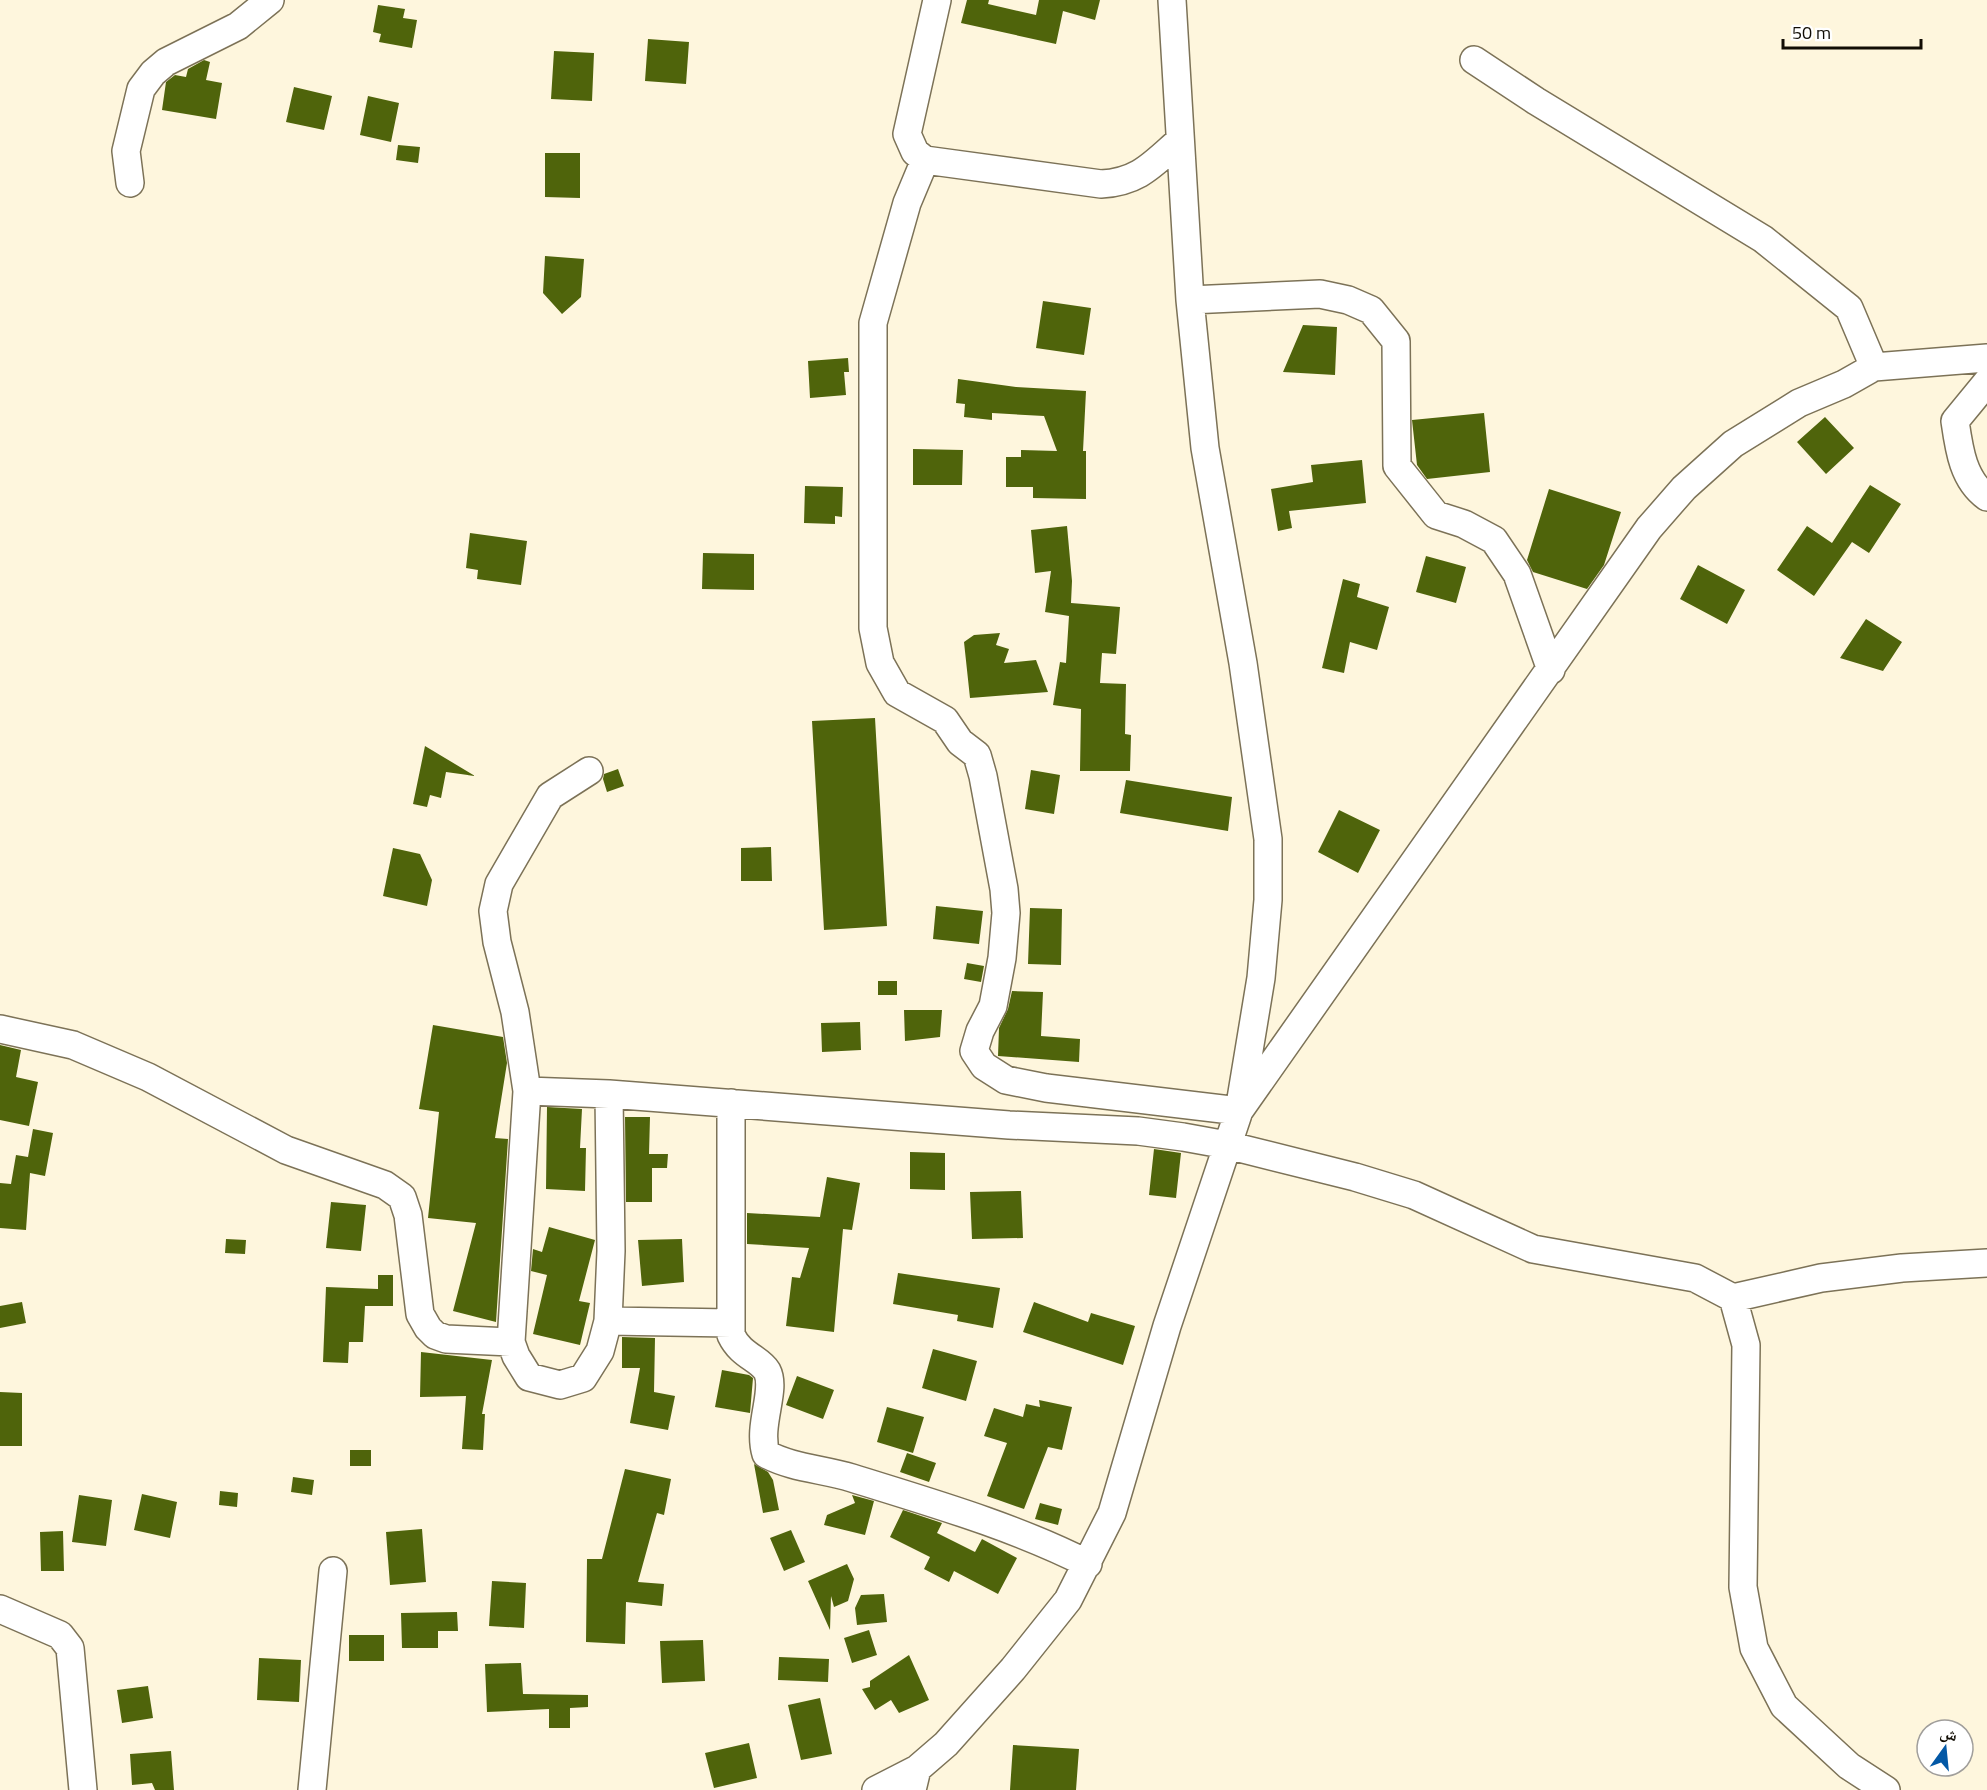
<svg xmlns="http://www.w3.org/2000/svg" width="1987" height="1790" font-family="'Titillium Web','Noto Naskh Arabic',sans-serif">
  <rect width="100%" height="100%" fill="#fef6dd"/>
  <path fill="#4f640b" d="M967 0H989L988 4 1036 15 1039 0H1100L1095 20 1063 11 1056 44 961 23Z
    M378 5 405 9 403 18 417 20 412 48 379 42 381 34 373 32Z
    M648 39 689 42 686 84 645 81Z
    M554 51 594 53 592 101 551 99Z
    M204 60 210 62 206 80 222 83 216 119 162 110 166 82 175 75 186 77 188 69Z
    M294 87 332 96 324 130 286 122Z
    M368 96 399 103 391 142 360 135Z
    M398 145 420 147 418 163 396 160Z
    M545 153H580V198L545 197Z
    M545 256 584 259 581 297 562 314 543 293Z
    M1043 301 1091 308 1084 355 1036 348Z
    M1303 325 1337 327 1335 375 1283 372Z
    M848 358 849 372H844L846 395 810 398 808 361Z
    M958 379 1016 387 1086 391 1083 451H1086V499L1033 498V487H1006V457H1021V450L1057 451 1044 416 992 413V420L964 417 965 404 956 403Z
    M1484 413 1490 472 1427 479 1417 465 1412 420Z
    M1825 417 1854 448 1826 474 1797 442Z
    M913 449 963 450 962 485H913Z
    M1362 460 1366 503 1289 511 1292 528 1278 531 1271 489 1313 482 1311 465Z
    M1870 485 1901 504 1869 553 1852 542 1814 596 1777 570 1807 526 1832 543Z
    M805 486 843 487 842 517 835 516V524L804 523Z
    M1549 489 1621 512 1604 565 1587 589 1533 572 1527 560Z
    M1067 526 1072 581 1071 603 1120 607 1116 654 1102 653 1100 683 1126 684 1125 734 1131 735 1130 771H1080L1081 709 1053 705 1060 662 1066 663 1069 616 1045 612 1051 571 1035 573 1031 530Z
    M470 533 527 541 521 585 477 579 478 570 466 568Z
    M703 553 754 554V590L702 589Z
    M1426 556 1466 567 1456 603 1416 592Z
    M1698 565 1745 590 1727 624 1680 599Z
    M1343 579 1360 584 1357 597 1389 607 1377 650 1350 642 1344 673 1322 668Z
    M1866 619 1902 642 1883 671 1840 658Z
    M1000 633 996 645 1009 649 1004 663 1036 660 1048 692 970 698 964 642 974 635Z
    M875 718 887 926 824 930 812 721Z
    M425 746 475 776 446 772 441 798 430 795 427 807 413 804Z
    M618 769 624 786 607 792 603 779 604 774Z
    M1031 770 1060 775 1054 814 1025 809Z
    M1126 780 1232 797 1228 831 1120 813Z
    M1339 810 1380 830 1358 873 1318 852Z
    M771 847 772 881H741V848Z
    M393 848 420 854 432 880 427 906 383 896Z
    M936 906 983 911 979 944 933 939Z
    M1030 908 1062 909 1061 965 1028 964Z
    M967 963 984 966 981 982 964 979Z
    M878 981H897V995H878Z
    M1012 991 1043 992 1041 1036 1080 1039 1079 1062 998 1056 999 1028 1008 1009Z
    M904 1010H942L940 1037 905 1041Z
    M860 1022 861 1050 822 1052 821 1023Z
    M433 1025 503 1037 507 1063 495 1138 508 1139 496 1322 453 1311 476 1223 428 1218 439 1112 419 1109Z
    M0 1045 21 1050 16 1077 38 1082 29 1126 0 1120Z
    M547 1107 582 1109 580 1148H586L585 1191 546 1189Z
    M625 1117H650L649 1154H668L667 1168H652V1202H626Z
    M33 1129 53 1133 45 1176 30 1173 26 1230 0 1228V1183L11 1184 16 1155 28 1157Z
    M1154 1149 1181 1153 1176 1198 1149 1195Z
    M910 1152 945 1153V1190L910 1189Z
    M827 1177 860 1183 852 1230 843 1229 834 1332 786 1326 792 1277 800 1278 809 1248 747 1244V1213L820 1217Z
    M1021 1191 1023 1238 972 1239 970 1192Z
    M331 1202 366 1205 361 1251 326 1248Z
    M549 1227 595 1240 579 1301 590 1303 580 1345 533 1334 547 1275 531 1271 533 1249 542 1252Z
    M226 1239 246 1240 245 1254 225 1253Z
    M682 1239 684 1282 642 1286 638 1240Z
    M898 1273 1000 1288 993 1328 957 1321 958 1315 893 1304Z
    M378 1275H393V1306H365L363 1342H349L348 1363 323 1362 326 1287 378 1289Z
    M22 1302 26 1323 0 1328V1306Z
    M1034 1302 1088 1322 1091 1313 1135 1326 1123 1365 1023 1332Z
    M622 1337 655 1338 654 1392 675 1396 668 1430 630 1423 640 1368H622Z
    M933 1349 977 1361 966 1401 922 1388Z
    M421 1352 492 1360 482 1414H485L483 1450 462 1449 466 1396 420 1397Z
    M722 1370 749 1375 753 1378 750 1413 715 1407Z
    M797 1376 834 1390 823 1419 786 1405Z
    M0 1392 22 1393V1446H0Z
    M1039 1400 1072 1407 1062 1450 1048 1447 1024 1509 987 1496 1007 1443 984 1436 994 1408 1023 1417 1026 1404 1040 1407Z
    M887 1407 924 1417 913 1453 877 1442Z
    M350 1450H371V1466H350Z
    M907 1453 936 1463 929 1482 900 1472Z
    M754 1464 768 1472 773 1480 779 1510 763 1513Z
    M625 1469 671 1479 664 1515 657 1513 638 1582 664 1584 662 1606 626 1602 625 1644 586 1642 587 1559H602Z
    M293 1477 314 1480 312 1495 291 1492Z
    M220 1491 238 1493 237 1507 219 1505Z
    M142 1494 177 1502 170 1538 134 1530Z
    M79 1495 112 1500 106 1546 72 1542Z
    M852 1495 874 1501 865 1535 824 1525 827 1515 855 1503Z
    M1040 1503 1062 1509 1058 1525 1035 1519Z
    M903 1510 942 1523 937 1533 975 1552 982 1539 1017 1558 998 1594 954 1571 949 1582 924 1569 930 1557 890 1537Z
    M422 1529 426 1582 390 1585 386 1532Z
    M791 1530 805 1562 784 1571 770 1538Z
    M63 1531 64 1571H41L40 1532Z
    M847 1564 854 1579 848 1601 834 1607 831 1596 830 1630 808 1581Z
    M492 1581 526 1583 524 1628 489 1626Z
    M884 1594 887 1622 857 1625 855 1608 861 1595Z
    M457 1612 458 1631H438V1648H402L401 1613Z
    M869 1630 877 1655 852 1663 844 1638Z
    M349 1635H384V1661H349Z
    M703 1640 705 1681 662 1683 660 1641Z
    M909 1655 929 1700 899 1713 891 1700 875 1710 862 1689 870 1687V1681Z
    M779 1657 829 1659 828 1682 778 1680Z
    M259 1658 301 1660 299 1702 257 1700Z
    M521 1663 523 1694 588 1695V1707L570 1708V1728H549V1709L487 1712 485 1664Z
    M148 1686 153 1718 122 1723 117 1690Z
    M820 1698 832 1754 801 1760 788 1705Z
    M749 1743 757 1778 714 1788 705 1753Z
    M1013 1745 1079 1749 1076 1790H1010Z
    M171 1751 174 1790H155L152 1783 132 1785 130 1754Z"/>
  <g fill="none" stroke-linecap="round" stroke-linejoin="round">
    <g stroke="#7c7257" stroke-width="30">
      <path id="minor" d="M937 0 907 134 915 152 925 160 1101 184C1138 182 1152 165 1178 142
        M1474 60 1536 101 1763 239 1849 308 1874 367
        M925 160 907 203 873 323V628L880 663 897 693 945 720 960 742 977 755 983 776 1004 889 1006 913 1002 958 993 1006 980 1031 974 1051 984 1066 1006 1080 1046 1088 1239 1111 1649 528 1684 488 1733 444 1799 403 1844 384 1874 367 1987 358
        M130 183 126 151 141 89 153 73 166 62 238 26 270 0
        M1190 300 1320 294 1348 300 1371 310 1396 341 1397 466 1436 515 1464 524 1494 540 1517 574 1551 670
        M1987 382 1955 421C1959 449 1963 480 1987 497
        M589 771 550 796 499 884 493 911 497 942 515 1012 527 1091 511 1342 516 1356 529 1377 560 1385 583 1378 600 1351 608 1321 611 1251 609 1094
        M0 1029 73 1045 148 1077 286 1150 385 1185 402 1197 408 1215 420 1314 428 1328 435 1335 446 1339 511 1342
        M527 1091 609 1094 1009 1125 1138 1131 1183 1137 1227 1145 1355 1177 1414 1195 1533 1249 1695 1278 1733 1298 1746 1345 1743 1587 1754 1648 1784 1706 1849 1766 1886 1790
        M731 1103V1335C741 1356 759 1358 767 1371 777 1390 757 1425 766 1454 792 1468 823 1469 852 1478 932 1503 1013 1526 1088 1564
        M1733 1298 1821 1278 1902 1268 1987 1263
        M608 1321 731 1323
        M0 1609 60 1635 70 1648 83 1790
        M312 1790 333 1571
        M876 1790 917 1769
        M912 1790 917 1769 946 1744 1013 1669 1068 1600 1112 1513 1167 1326 1239 1111 1261 978 1268 900V839L1243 663 1205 448 1190 300 1172 0"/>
    </g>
    <use href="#minor" stroke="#fff" stroke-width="27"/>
  </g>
  <g transform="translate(1945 1748) rotate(15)"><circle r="28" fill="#ffffff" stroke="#a09e9b" stroke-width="1.5"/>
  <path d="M0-4.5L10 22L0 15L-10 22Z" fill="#0358a6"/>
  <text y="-9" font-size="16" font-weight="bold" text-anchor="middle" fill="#110d04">ش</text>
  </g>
  <path d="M1783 39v9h138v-9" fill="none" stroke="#110d04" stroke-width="3"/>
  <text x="1792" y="39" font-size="18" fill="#110d04" stroke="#ffffff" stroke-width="4.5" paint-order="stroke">50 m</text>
</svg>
